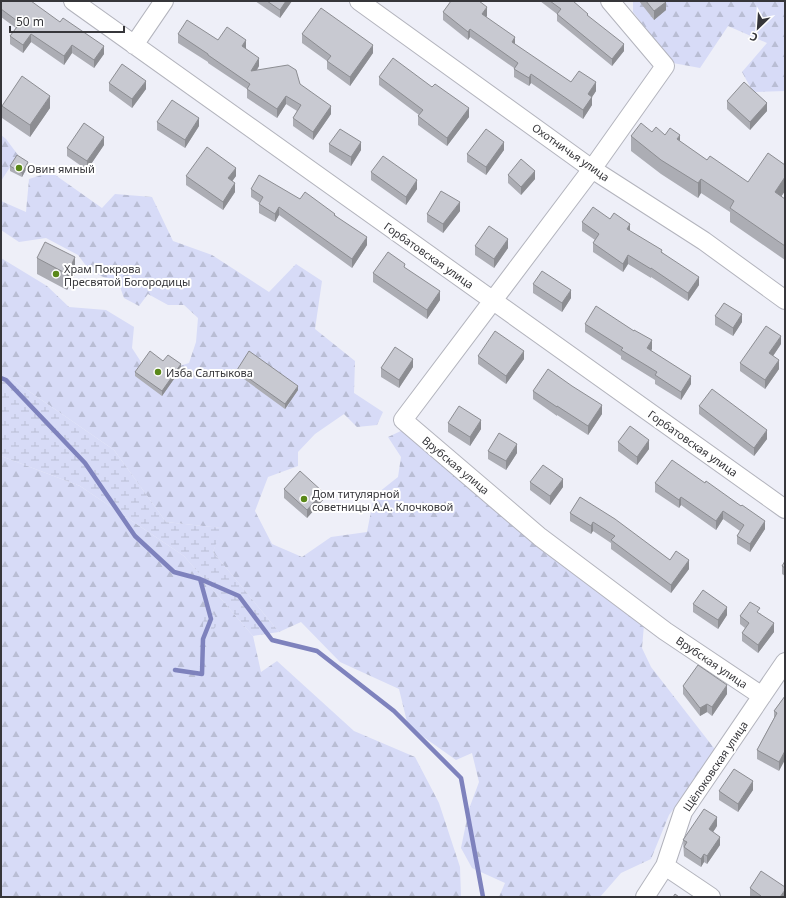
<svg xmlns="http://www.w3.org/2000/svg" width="786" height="898" font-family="'Noto Sans',sans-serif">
  <defs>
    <pattern id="forest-firs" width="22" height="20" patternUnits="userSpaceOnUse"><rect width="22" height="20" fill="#d7dbf7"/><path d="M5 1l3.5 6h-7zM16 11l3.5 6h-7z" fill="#b9bdd4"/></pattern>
    <pattern id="wetland-marsh" width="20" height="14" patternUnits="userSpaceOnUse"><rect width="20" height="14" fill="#d7dbf7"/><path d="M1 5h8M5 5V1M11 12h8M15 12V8" fill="none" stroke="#b9bdd4"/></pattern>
  </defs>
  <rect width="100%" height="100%" fill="#eeeff8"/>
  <path fill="url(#forest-firs)" d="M633 1H785V91L753 92 742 72 767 43 728 26 700 68 673 63 633 12Z
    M1 135 6 139 18 155 1 181Z
    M51 172 102 208 115 194 152 197 173 241 212 255 269 292 296 264 322 281 315 329 355 361 354 393 383 412 377 425 357 427 344 414 315 434 298 452V466L268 477 255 511 272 544 302 557 331 537 367 532 374 496 398 477 401 457 388 437 403 430 539 548 644 625 642 648 651 667 717 752 669 815 651 859 621 873 600 897H499L505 883 472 868 461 848 469 809 479 782 472 753 456 760 408 726 399 689 340 662 301 622 279 632 213 552 221 528 166 522 114 450 1 372V258L47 286 69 307 106 310 134 327 132 348 143 365 164 371 189 363 196 342 198 318 184 305H168L148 294 139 306 124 298 119 284 90 271 78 255 46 238 19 242 1 230V201L26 212 29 179Z
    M1 456 80 486 184 556 253 636 261 672 277 661 354 731 415 757 439 803 460 867 461 897H1Z"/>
  <path fill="url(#wetland-marsh)" d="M1 372 114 450 166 522 222 528 213 552 279 632 253 636 184 556 80 486 1 456Z
    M208 610 214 613 217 625 210 634 205 633C201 627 204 617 206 611Z"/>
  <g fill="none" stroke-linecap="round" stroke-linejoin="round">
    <path stroke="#7e82bd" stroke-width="4.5" d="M1 378 6 380 85 463 135 536 174 572 200 579 239 596 272 640 317 651 394 711 461 778 483 897
      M175 670 202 674 203 639 211 619 200 579"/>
    <g stroke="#b3b4bd" stroke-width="20">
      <path id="minor" d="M73 1 785 509
        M359 1 592 169 704 241 785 300
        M610 1 665 66 592 169 403 420 540 537 665 631 762 696
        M134 45 164 1
        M665 866 711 897
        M645 897 665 866 683 812 785 662"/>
    </g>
    <use href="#minor" stroke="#fff" stroke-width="18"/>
  </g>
  <path fill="#acadb4" d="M1 1 104 54 94 68 72 53 64 65 31 42 23 53 10 44V36L16 28 1 17Z
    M255 1H292L280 18Z
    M449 1H479L487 16 486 17 515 45 571 82 596 91 592 97V105L583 119 531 83 529 86 514 77V68L470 37 468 40 443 20V12L451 2Z
    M540 1H573L624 51 612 66 557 21V14Z
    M639 1H665L666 10 654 20Z
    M178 34 246 48V49L259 66 257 70 300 84 331 114 313 140 293 126V118L297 111 286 104 277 118 247 98V89L208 63V62L178 43Z
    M302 34 373 53 350 86 327 69V61L302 43Z
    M379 77 432 87 469 117 447 146 418 125V116L419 115 379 85Z
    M109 83 146 89 132 108 109 91Z
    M727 101 767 111 750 130 727 109Z
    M2 106 50 108 30 137 2 118Z
    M157 122 199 126 185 148 157 130Z
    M652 132 680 142 707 160 748 182 785 165V191L781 196 785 199V260L730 222V212L701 193 698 198 661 174 631 151V136Z
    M329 144 361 150 351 166 329 152Z
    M104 145 87 170 67 156V148Z
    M504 150 486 175 467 162V154Z
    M10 166H28L22 177 10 171Z
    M371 172 417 189 406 205 371 180Z
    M508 175 535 179 521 195 508 183Z
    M186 176H236L232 181 235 192 223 210 186 185Z
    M251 189 300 199 335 215 367 245 352 268 279 215 275 222 259 213V204L260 203 251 197Z
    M460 211 443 233 427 222V214Z
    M610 219 630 231 662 252 699 285 688 301 651 277V278L628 264 623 272 593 252V243L595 240 582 231V222Z
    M475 246 508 248 494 268 475 255Z
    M37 258 75 274 67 290 37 274Z
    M405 268 440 300 427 319 373 282V273Z
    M533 284 571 298 562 312 533 293Z
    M715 316 742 322 733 336 715 325Z
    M585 324 652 349 651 350 691 384 681 400 655 384V380L621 359V356L585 332Z
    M781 344 773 356 779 369 765 389 740 371V363Z
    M478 356 524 359 506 384 478 364Z
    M163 361 181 369 162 396 135 376V372Z
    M413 367 399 388 381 377V368Z
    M237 370 298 390 285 409 237 374Z
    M533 391 602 414 588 435 557 415V416L533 399Z
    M699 406 767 439 754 456 699 414Z
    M448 423 481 429 470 446 448 432Z
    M618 442 649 449 637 465 618 451Z
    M488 451 517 453 506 470 488 459Z
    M530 482 563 487 550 505 530 490Z
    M655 483H705L741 506 765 529 750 552 737 544V536L740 531 723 519 716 530 681 505 679 508 655 492Z
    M284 489 323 500 307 518 284 498Z
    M580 497 670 560 689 569 671 593 611 549V543L593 531 591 534 570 521V513Z
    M785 561V576L782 574V566Z
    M693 604 727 615 718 629 693 612Z
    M760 613 774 632 758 653 742 641V633L745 628 740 624V616Z
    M683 686 727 694 712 716 707 712 700 716 683 694Z
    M785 696 779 771 757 759V750L774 718V711Z
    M753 790 738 812 719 800V791Z
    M717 826 713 832 720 845 707 864 704 862 701 867 684 856 683 840Z
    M750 888 785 897H750Z"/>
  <path fill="#8c8d92" d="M286 1H292L280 18V10Z
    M666 2V10L654 20V11Z
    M487 7V16L482 22V14Z
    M470 29V37L468 40V32Z
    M31 34V42L23 53V45Z
    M515 37V46L512 42Z
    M246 40V48L242 55V46Z
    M624 44V51L612 66V59Z
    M72 45V53L64 65V56Z
    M373 45V53L350 86V77Z
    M104 46V54L94 68V60Z
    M259 58V66L251 79V71Z
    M531 74V83L529 86V78Z
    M146 81V89L132 108V99Z
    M596 82V91L588 103V94Z
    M50 96V108L30 137V125Z
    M286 96V104L277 118V109Z
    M592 97V105L583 119V110Z
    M767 103V111L750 130V122Z
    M331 106V114L313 140V132Z
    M469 108V117L447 146V138Z
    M199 118V126L185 148V140Z
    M680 135V150L677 139Z
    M104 137V145L87 170V161Z
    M361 142V150L351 166V157Z
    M504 142V150L486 175V167Z
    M28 162V166L22 177V173Z
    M236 168V176L228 187V178Z
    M535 171V179L521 195V187Z
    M785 177V191L775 206V192Z
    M701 179V193L698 198V183Z
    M417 180V189L406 205V197Z
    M235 183V192L223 210V202Z
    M460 202V211L443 233V224Z
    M279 207V215L275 222V214Z
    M630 224V233L627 229Z
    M367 237V245L352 268V259Z
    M508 239V248L494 268V259Z
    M628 255V264L623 272V264Z
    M75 257V274L67 290V274Z
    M699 277V285L688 301V293Z
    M571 290V298L562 312V303Z
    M440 291V300L427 319V310Z
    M742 314V322L733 336V328Z
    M781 336V344L769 362V353Z
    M652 340V349L647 356V348Z
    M524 351V359L506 384V376Z
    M413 359V367L399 388V380Z
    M779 360V369L765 389V380Z
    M181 364V369L162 396V391Z
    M691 376V384L681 400V392Z
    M298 386V390L285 409V404Z
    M602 405V414L588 435V426Z
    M481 420V429L470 446V437Z
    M767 430V439L754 456V448Z
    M649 440V449L637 465V457Z
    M517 444V453L506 470V461Z
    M563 479V487L550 505V496Z
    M323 492V500L307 518V510Z
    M681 497V505L679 508V500Z
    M723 511V519L716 530V521Z
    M765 521V529L750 552V544Z
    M593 522V531L591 534V526Z
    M689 560V569L671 593V585Z
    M727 607V615L718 629V620Z
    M774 623V632L758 653V645Z
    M727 685V694L712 716V707Z
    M707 704V712L700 716V708Z
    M785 751V760L779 771V762Z
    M753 781V790L738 812V804Z
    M717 817V826L709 838V829Z
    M720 837V845L707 864V856Z
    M704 854V862L701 867V859Z
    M785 890V897H780Z"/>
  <path fill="#c8c9d1" stroke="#8c8d92" d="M1 1H31L60 22 63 18 104 46 94 60 72 45 64 56 31 34 23 45 10 36 20 23 1 9Z
    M267 1H286L280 10Z
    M451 1H479L487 7 482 14 515 37 512 42 571 82 579 71 596 82 588 94 592 97 583 110 531 74 529 78 514 69 518 63 470 29 468 32 443 12Z
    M550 1H573L588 14 587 15 624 44 612 59 557 14 561 9Z
    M646 1H665L666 2 654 11Z
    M321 8 373 45 350 77 327 61 331 56 302 34Z
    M187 20 218 40 227 27 246 40 242 46 259 58 251 71 288 65 296 70 300 84 331 106 313 132 293 118 301 105 286 96 277 109 247 89 250 84 208 55V54L178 34Z
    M393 58 432 87 435 84 469 108 447 138 418 116 423 110 379 77Z
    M122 64 146 81 132 99 109 83Z
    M22 76 50 96 30 125 2 106Z
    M744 82 767 103 750 122 727 101Z
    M172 100 199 118 185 140 157 122Z
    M84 123 104 137 87 161 67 148Z
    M641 123 652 132 656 127 665 135 670 128 680 135 677 139 707 160 710 156 748 182 768 153 785 165V177L775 192 785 199V246L730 208 734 201 701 179 698 183 661 160 631 136Z
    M340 129 361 142 351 157 329 144Z
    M486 129 504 142 486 167 467 154Z
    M207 147 236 168 228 178 235 183 223 202 186 176Z
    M17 155 28 162 22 173 10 166Z
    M383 156 417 180 406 197 371 172Z
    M521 159 535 171 521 187 508 175Z
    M259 175 300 199 305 192 335 214 334 215 367 237 352 259 279 207 275 214 259 204 263 197 251 189Z
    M441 191 460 202 443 224 427 214Z
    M593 207 610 219 614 213 630 224 627 229 662 250 661 252 699 277 688 293 651 268V269L628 255 623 264 593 243 599 234 582 222Z
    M489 226 508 239 494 259 475 246Z
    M45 242 75 257 67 274 37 258Z
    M388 252 405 264 404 267 440 291 427 310 373 273Z
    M542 271 571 290 562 303 533 284Z
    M724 303 742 314 733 328 715 316Z
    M596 306 634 331V330L652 340 647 348 691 376 681 392 655 375 657 372 621 350 623 348 585 324Z
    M766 326 781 336 769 353 779 360 765 380 740 363Z
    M495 331 524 351 506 376 478 356Z
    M395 347 413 359 399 380 381 368Z
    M150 351 163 361 168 355 181 364 162 391 135 372Z
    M249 351 298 386 285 404 237 370Z
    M548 369 572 386 602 405 588 426 557 406V407L533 391Z
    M712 389 767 430 754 448 699 406Z
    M459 406 481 420 470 437 448 423Z
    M630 426 649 440 637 457 618 442Z
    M499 433 517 444 506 461 488 451Z
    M672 460 705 483 706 481 741 506 742 505 765 521 750 544 737 536 744 525 723 511 716 521 681 497 679 500 655 483Z
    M543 465 563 479 550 496 530 482Z
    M300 471 323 492 307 510 284 489Z
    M580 497 615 519 670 560 676 551 689 560 671 585 611 540 615 536 593 522 591 526 570 513Z
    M785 561V568L782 566Z
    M703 590 727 607 718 620 693 604Z
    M750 602 760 608 757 612 774 623 758 645 742 633 749 623 740 616Z
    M698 665 727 685 712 707 707 704 700 708 683 686Z
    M785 696V751L779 762 757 750 777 713 774 711Z
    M734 769 753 781 738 804 719 791Z
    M704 809 717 817 709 829 720 837 707 856 704 854 701 859 684 847 687 842 683 840Z
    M761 871 785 887V890L780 897H761V896L750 888Z
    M675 894 679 897H673Z"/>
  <g fill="#5a8819" stroke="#fff" stroke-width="1.5">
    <circle cx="19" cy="168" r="4"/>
    <circle cx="56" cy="274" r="4"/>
    <circle cx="158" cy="372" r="4"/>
    <circle cx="304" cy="499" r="4"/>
  </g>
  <g text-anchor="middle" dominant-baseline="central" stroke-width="4" stroke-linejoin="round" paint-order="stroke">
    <g font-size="11" fill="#36363a" stroke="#fff">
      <text transform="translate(571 152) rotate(35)">Охотничья улица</text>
      <text transform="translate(429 255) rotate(35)">Горбатовская улица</text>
      <text transform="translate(693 443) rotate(35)">Горбатовская улица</text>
      <text transform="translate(456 465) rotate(40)">Врубская улица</text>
      <text transform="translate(712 662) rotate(34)">Врубская улица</text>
      <text transform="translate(715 766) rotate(-56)">Щёлоковская улица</text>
    </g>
    <g font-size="11" fill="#36363a" stroke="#fff" text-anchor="start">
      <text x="27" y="168">Овин ямный</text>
      <text x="64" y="268">Храм Покрова<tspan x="64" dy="13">Пресвятой Богородицы</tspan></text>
      <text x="166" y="372">Изба Салтыкова</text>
      <text x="312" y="493">Дом титулярной<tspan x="312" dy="13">советницы А.А. Клочковой</tspan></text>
    </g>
  </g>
  <rect width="786" height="898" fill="none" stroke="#36363a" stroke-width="4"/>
  <g transform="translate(758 28) rotate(205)" stroke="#ffffff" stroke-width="3" paint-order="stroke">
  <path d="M0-3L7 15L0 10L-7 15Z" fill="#36363a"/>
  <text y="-6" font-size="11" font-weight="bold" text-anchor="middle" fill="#36363a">С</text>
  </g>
  <path d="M10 26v6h114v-6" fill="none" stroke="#36363a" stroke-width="2"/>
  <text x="16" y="26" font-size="12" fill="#36363a" stroke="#ffffff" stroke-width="3" paint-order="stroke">50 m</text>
</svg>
